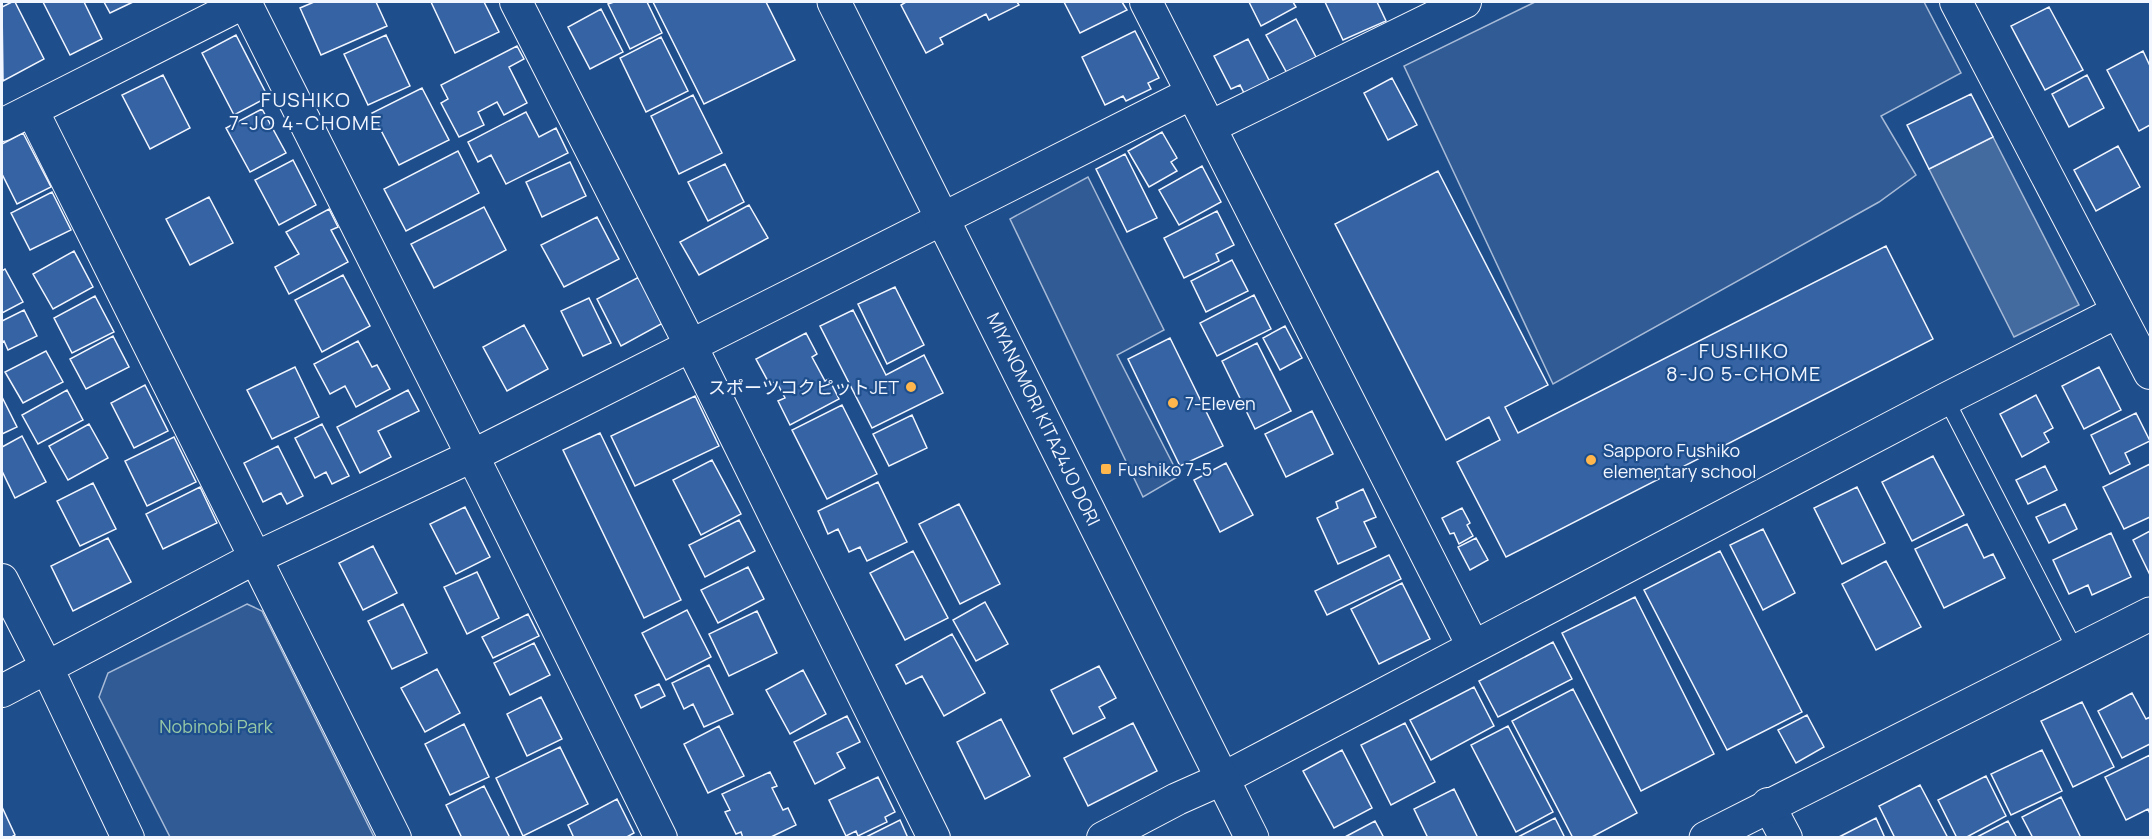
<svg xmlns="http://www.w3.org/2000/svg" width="2152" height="839" font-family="Manrope,'Noto Sans JP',sans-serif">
  <rect width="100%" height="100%" fill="#1f4e8c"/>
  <path fill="#305b95" stroke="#a8bbd7" stroke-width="1.5" d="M1535 2H1924L1961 73 1881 116 1916 175 1879 202 1553 384 1404 66Z
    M1088 177 1164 330 1117 355 1179 476 1143 497 1010 219Z
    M247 604 262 611 374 837H170L99 697 108 673Z"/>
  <path fill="#446ba0" stroke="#a8bbd7" stroke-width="1.5" d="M1993 137 2079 305 2014 337 1929 169Z"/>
  <path fill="#3563a3" stroke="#f2f6ff" stroke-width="1.5" d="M12 2H15L44 59 3 81 2 7Z
    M43 2H84L102 39 70 55Z
    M104 2H133L110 13Z
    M314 2H376L387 26 321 55 300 8Z
    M431 2H484L499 32 455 53Z
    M614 2H647L662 33 630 49 608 4Z
    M653 2H766L795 60 704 104Z
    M906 2H1017L1019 5 989 20 986 14 940 38 943 44 926 53 901 5Z
    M1064 2H1122L1127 10 1080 33Z
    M1249 2H1293L1296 7 1261 26Z
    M1325 2H1377L1386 21 1343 40Z
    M2049 7 2083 70 2045 90 2011 26Z
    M601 9 623 52 590 69 568 27Z
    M1296 19 1317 59 1288 75 1266 35Z
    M1135 31 1159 78 1148 83 1151 89 1126 101 1123 96 1105 105 1082 57Z
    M236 35 268 97 234 115 202 53Z
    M386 35 410 86 368 105 344 54Z
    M661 37 688 91 646 112 620 58Z
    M1248 39 1271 84 1246 97 1240 85 1231 89 1214 56Z
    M517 46 524 59 509 67 527 103 504 115 497 102 478 112 484 125 459 137 441 103 448 99 441 85Z
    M2143 51 2150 66V125L2139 131 2107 70Z
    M163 75 190 128 150 149 122 95Z
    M2087 75 2104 108 2069 127 2052 94Z
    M1392 78 1417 125 1388 140 1364 93Z
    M422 88 449 140 399 165 372 113Z
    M1971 94 1993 137 1929 169 1907 125Z
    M693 95 722 153 679 174 651 116Z
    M262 109 286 153 250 172 226 128Z
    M526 112 539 137 556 128 568 153 506 184 491 155 478 162 468 142Z
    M1162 132 1177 158 1171 162 1177 171 1149 187 1128 151Z
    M23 133 51 187 17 204 2 174V144Z
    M2118 146 2140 187 2096 211 2074 170Z
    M458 151 479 193 406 231 384 189Z
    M1125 154 1157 218 1127 232 1096 169Z
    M293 160 316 205 279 225 255 180Z
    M570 162 586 196 542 217 526 182Z
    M725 164 744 202 708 221 688 182Z
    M1202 166 1221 202 1179 225 1159 190Z
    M1438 171 1548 385 1505 407 1518 433 1886 246 1933 339 1506 557 1457 462 1500 440 1489 417 1446 440 1335 224Z
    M52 192 71 230 30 250 11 213Z
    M209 197 233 243 190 265 166 219Z
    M749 205 768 238 699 275 680 242Z
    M484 207 506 250 434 288 411 244Z
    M329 209 338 227 331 230 348 262 289 294 275 267 299 254 286 232Z
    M1217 211 1234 245 1216 254 1219 261 1184 278 1164 238Z
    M597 217 619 259 564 287 541 245Z
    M74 251 93 287 53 309 33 274Z
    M1232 260 1248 291 1206 312 1191 281Z
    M5 269 23 302 2 313V271Z
    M343 275 370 326 322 352 295 300Z
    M639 277 663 323 621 346 597 299Z
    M895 287 924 345 887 364 858 304Z
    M1254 295 1271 329 1217 356 1200 323Z
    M95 296 114 332 72 353 54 318Z
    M589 298 611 343 583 356 561 311Z
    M24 310 37 336 8 350 4 341 2 342V321Z
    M853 310 886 375 924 355 943 393 872 428 820 326Z
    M524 325 548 369 507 391 483 347Z
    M1285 326 1302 358 1280 370 1263 338Z
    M806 333 817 354 812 357 825 381 829 379 839 399 790 425 778 401 785 398 776 381 770 385 756 359Z
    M113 336 129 367 86 389 70 359Z
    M1170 338 1223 446 1180 466 1128 359Z
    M358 341 372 367 377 365 390 389 356 407 345 386 330 394 314 364Z
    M1257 343 1291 411 1255 429 1222 361Z
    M46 351 63 382 23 403 5 372Z
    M295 367 319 417 272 439 247 390Z
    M2099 367 2121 410 2084 429 2062 386Z
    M145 385 168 431 134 448 111 403Z
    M67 390 83 420 38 444 22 415Z
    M408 390 419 411 378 431 391 457 360 473 337 427Z
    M2036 395 2053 428 2044 433 2049 442 2022 457 2000 414Z
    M695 396 719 446 635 486 611 436Z
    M2 397 17 427 2 434Z
    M842 405 877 474 827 499 792 430Z
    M1312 411 1333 454 1286 477 1265 434Z
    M2136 413 2150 441 2125 453 2130 464 2110 474 2091 435Z
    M912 415 927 448 889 466 873 434Z
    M89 424 108 458 68 480 49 446Z
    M322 424 349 476 332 484 326 472 315 478 295 438Z
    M600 433 681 600 644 618 563 450Z
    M22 436 46 482 15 498 2 471V447Z
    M174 437 196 482 147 506 125 461Z
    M278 446 303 496 287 504 281 493 263 502 244 463Z
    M1933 456 1964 515 1912 541 1882 482Z
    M712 460 741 514 701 535 673 480Z
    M1226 463 1253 515 1220 532 1194 480Z
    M2150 464V517L2124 529 2103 487Z
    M2045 466 2057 490 2028 504 2016 480Z
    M878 482 907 542 867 561 860 547 849 552 838 529 828 534 818 511Z
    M93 483 116 529 80 546 57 501Z
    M200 487 217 523 163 549 146 514Z
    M1857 487 1885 543 1842 564 1814 508Z
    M1363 489 1376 517 1364 522 1376 547 1338 564 1317 518 1338 508 1336 502Z
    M959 504 1000 584 960 604 919 524Z
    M2065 504 2077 529 2049 543 2036 517Z
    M465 507 490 557 456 574 430 524Z
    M1462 508 1470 523 1467 525 1473 536 1459 544 1454 533 1450 534 1442 518Z
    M739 520 755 551 705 577 689 545Z
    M1967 524 1984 558 1993 554 2005 578 1944 608 1915 549Z
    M1763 529 1795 593 1763 610 1730 545Z
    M2150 531V575L2133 540Z
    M2111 533 2131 577 2092 595 2088 585 2069 594 2053 560Z
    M108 538 131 582 73 611 51 566Z
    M1476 538 1488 560 1470 570 1458 547Z
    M373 546 397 593 363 610 339 563Z
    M913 551 948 618 905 640 870 573Z
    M1720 551 1802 712 1727 750 1644 590Z
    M1389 555 1401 579 1327 615 1315 591Z
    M1886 561 1921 627 1876 650 1842 584Z
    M748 567 764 599 718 623 701 590Z
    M477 572 499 618 467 634 444 587Z
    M1402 583 1430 639 1379 664 1351 609Z
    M1635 597 1714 754 1641 791 1562 633Z
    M985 602 1008 644 976 661 953 620Z
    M403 604 427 653 392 669 368 621Z
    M687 610 711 657 666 680 642 633Z
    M757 611 777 653 729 676 709 634Z
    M528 614 539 636 493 658 482 637Z
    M952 634 985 693 944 716 922 676 906 684 896 665Z
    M1553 642 1572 679 1498 717 1479 681Z
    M534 643 550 675 510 695 494 663Z
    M709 665 733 714 704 727 693 704 684 709 672 683Z
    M1099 666 1116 698 1099 707 1105 718 1073 734 1051 690Z
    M437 669 460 713 425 732 401 688Z
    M803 670 826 714 790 734 766 690Z
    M659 684 665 696 641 708 635 695Z
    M1474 687 1494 726 1431 760 1410 720Z
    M1573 689 1637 813 1590 838H1573L1512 721Z
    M2132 693 2146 719 2150 717V744L2122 758 2098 711Z
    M541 697 562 739 527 756 507 714Z
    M2082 702 2114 767 2073 787 2041 721Z
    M1807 715 1824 747 1796 763 1778 730Z
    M847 716 860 742 837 753 845 768 815 784 794 742Z
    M1001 719 1030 776 985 799 957 742Z
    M1133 723 1157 771 1088 806 1064 758Z
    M1405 723 1435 782 1391 805 1361 745Z
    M464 724 489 777 450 795 425 744Z
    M719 726 744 776 708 793 684 744Z
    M1508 726 1553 812 1516 832 1471 745Z
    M560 747 588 804 523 836 496 778Z
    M1342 750 1372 808 1334 828 1303 771Z
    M2042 750 2062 791 2011 815 1991 774Z
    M2150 755V814L2148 809 2126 820 2105 777Z
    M770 772 777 786 772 788 783 810 788 808 796 825 769 838H743L741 832 736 834 725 812 730 810 722 794Z
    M1986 776 2006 816 1965 838H1957L1938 800Z
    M878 777 895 812 885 817 887 822 858 836 856 831 846 836 829 800Z
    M1920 785 1948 838H1895L1879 806Z
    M484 786 510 838H462L446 805Z
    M1454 789 1478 838H1428L1414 809Z
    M2061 797 2081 838H2033L2022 817Z
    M617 799 634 833 625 838H574L568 825Z
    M2 807 15 835 10 838H2Z
    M1555 818 1565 838H1516Z
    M1876 818 1885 838H1837Z
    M900 820 908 838H864Z
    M1375 821 1384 838H1343Z
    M2008 821 2017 838H1975Z"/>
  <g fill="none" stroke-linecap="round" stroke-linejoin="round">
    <g stroke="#f2f6ff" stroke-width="17">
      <path id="lane" d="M1946 399 2076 651"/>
    </g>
    <g stroke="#f2f6ff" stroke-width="34">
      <path id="street" d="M245 2 487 485 661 838
        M516 2 691 346 934 838
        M1146 2 1473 646
        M1956 2 2150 373
        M32 110 395 838
        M2 125 245 2
        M1210 127 1465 2
        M2 580 47 668 128 838
        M2 691 255 558 472 456 1192 93
        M1768 804 1786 838
        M1103 838 1177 799 1222 779 1946 399 2117 312"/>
    </g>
    <g stroke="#f2f6ff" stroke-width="35">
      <path id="secondary" d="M834 2 1252 838
        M1706 838 2150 614"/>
    </g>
    <use href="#lane" stroke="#1f4e8c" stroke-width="15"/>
    <use href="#street" stroke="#1f4e8c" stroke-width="32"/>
    <use href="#secondary" stroke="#1f4e8c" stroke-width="33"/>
  </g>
  <g fill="#ffb74d" stroke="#1f4e8c" stroke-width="2">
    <circle cx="911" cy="387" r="6"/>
    <circle cx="1173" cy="403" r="6"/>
    <circle cx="1591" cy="460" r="6"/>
    <rect x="1100" y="463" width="12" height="12" rx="3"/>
  </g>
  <g text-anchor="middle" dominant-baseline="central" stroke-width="4.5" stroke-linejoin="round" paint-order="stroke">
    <g font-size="18" fill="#f2f6ff" stroke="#1f4e8c" text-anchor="start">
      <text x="899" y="387" text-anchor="end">スポーツコクピットJET</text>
      <text x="1185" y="403">7-Eleven</text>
      <text x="1603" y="450">Sapporo Fushiko<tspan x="1603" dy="21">elementary school</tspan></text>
      <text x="1118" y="469">Fushiko 7-5</text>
    </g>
    <g font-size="18" fill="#f2f6ff" stroke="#1f4e8c">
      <text transform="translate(1044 419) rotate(64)">MIYANOMORI KITA24JO DORI</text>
    </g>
    <g font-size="18" fill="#97c8a6" stroke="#1f4e8c">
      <text x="216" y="726">Nobinobi Park</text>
    </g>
    <g font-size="20" letter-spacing="1.5" fill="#f2f6ff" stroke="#1f4e8c">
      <text x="306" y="99">FUSHIKO<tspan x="306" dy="23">7-JO 4-CHOME</tspan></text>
      <text x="1744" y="350">FUSHIKO<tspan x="1744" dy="23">8-JO 5-CHOME</tspan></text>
    </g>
  </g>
  <rect width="2152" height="839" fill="none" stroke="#f2f6ff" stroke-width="6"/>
</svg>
